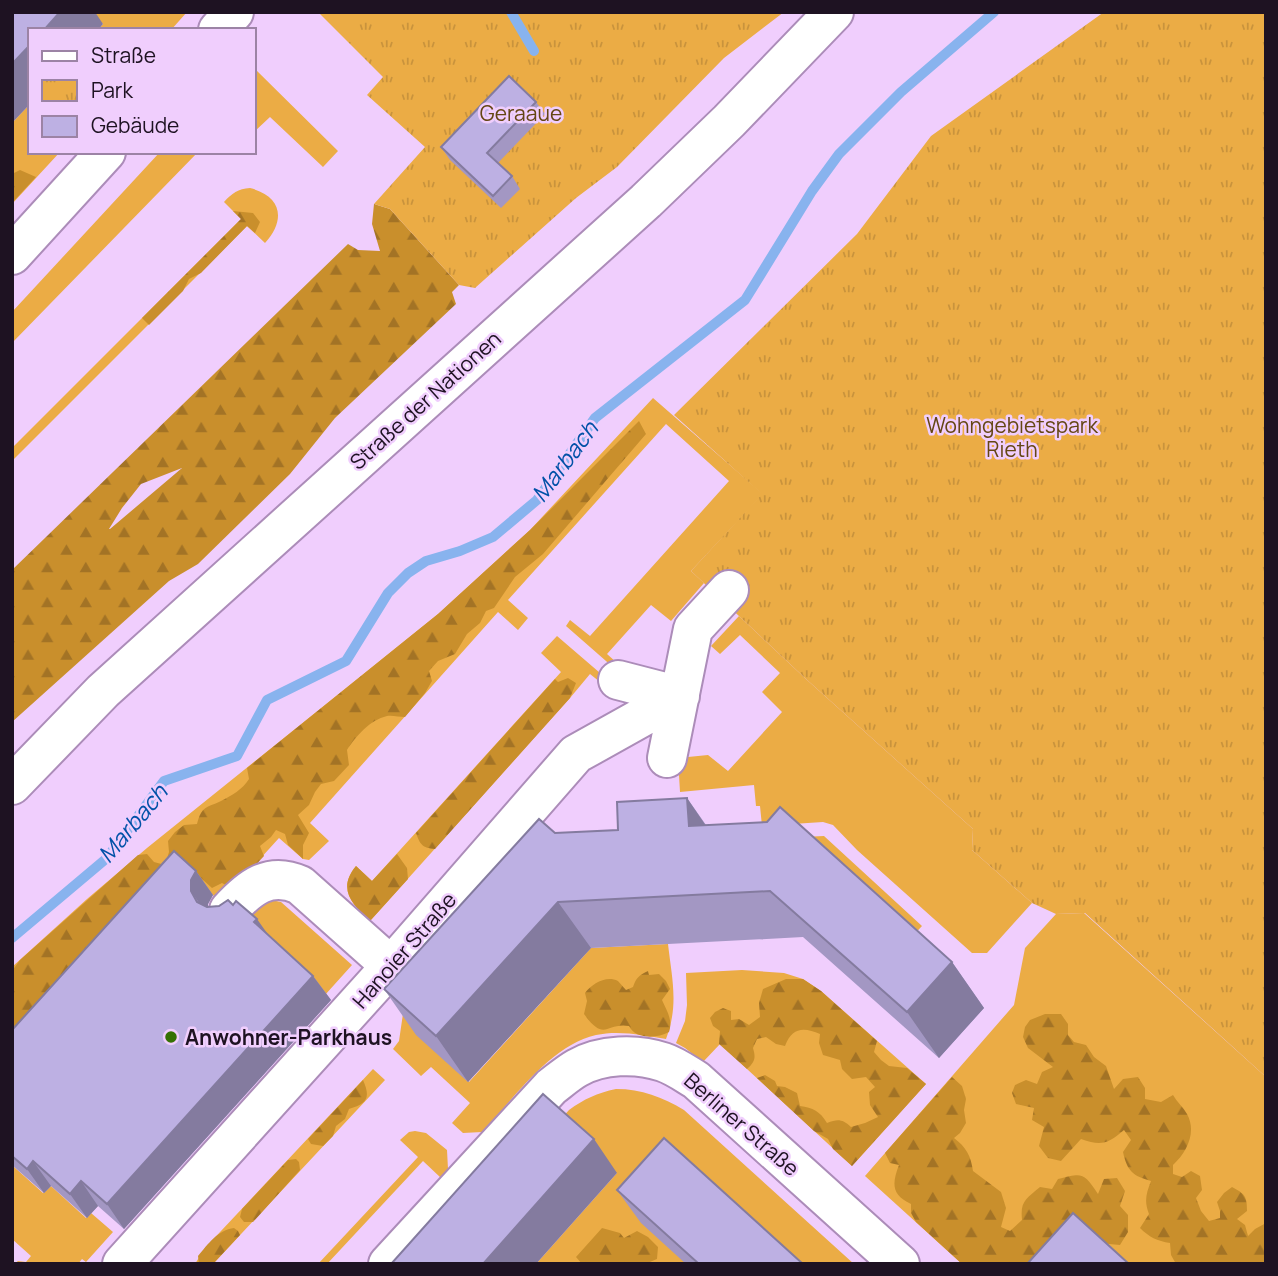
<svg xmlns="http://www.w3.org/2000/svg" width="1278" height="1276" font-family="Manrope,sans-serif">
  <defs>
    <pattern id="forest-firs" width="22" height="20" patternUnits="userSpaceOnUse" patternTransform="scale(1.75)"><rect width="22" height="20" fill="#c98f2c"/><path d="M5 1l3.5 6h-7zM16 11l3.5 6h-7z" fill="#a37325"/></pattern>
    <pattern id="park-tufts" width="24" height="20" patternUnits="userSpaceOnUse" patternTransform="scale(1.75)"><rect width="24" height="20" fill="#ebac45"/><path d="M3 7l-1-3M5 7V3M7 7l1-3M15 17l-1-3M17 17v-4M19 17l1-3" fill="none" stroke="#c9933c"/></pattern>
  </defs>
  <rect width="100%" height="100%" fill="#f0cefd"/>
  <path fill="#ebac45" d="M90 12H187L171 30H98L103 24Z
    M254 68 338 151 323 167 270 117 254 132Z
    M30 104V152H60L12 204V123Z
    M160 152H198L12 343V312Z
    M250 188C282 196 286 220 265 243L247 226 12 461V448L241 219 224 202C232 193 238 189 250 188Z
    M653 398 763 494 691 571 704 583 671 621 651 605 607 654 626 671 622 675 566 626 570 620 590 636 729 481 666 424 508 600 528 618 518 630 498 612 310 823 329 841 309 860 303 859 279 838 221 902 191 876 12 1074V967L87 899 147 848 438 614 530 530Z
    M739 616 806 679 973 829 972 850 1032 903 987 953H972L857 850 833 825 823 822 762 826 760 806H756L754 785 680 792 678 758 708 755 728 771 782 712 762 692 780 673 740 635 720 654 711 646Z
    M557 636 614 685 610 690 590 674 570 698 370 921C352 904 337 889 356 866L372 881 561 672 541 653Z
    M824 836 922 926 909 940 781 838Z
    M271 900 281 902 352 965 325 995 241 921 254 907Z
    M1084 913 1266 1077V1264H962L865 1176 1014 1005 1025 948 1056 914Z
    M668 944C672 979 679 1005 666 1039 644 1035 618 1030 596 1035 549 1046 514 1099 482 1132L463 1133 452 1123 470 1103 431 1067 421 1076 393 1049 399 1041 405 1000 469 1082 591 948Z
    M742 970 784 973 803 979 821 991 926 1084 852 1166 720 1044 703 1062 685 1048 676 1043 685 1021 687 1005 686 973Z
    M373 1069 385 1080 213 1264H195L205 1248Z
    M616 1089C642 1089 662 1097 684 1110L854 1264H536L617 1173 430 1264 569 1110C584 1099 597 1093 616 1089Z
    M415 1131 426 1133 447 1150 448 1169 441 1178 423 1161 327 1264H318L418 1157 400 1140 409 1132Z
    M13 1166 43 1193 51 1186 86 1218 91 1213 113 1232 86 1262 82 1259 78 1264H14L18 1261 26 1262 31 1256 12 1239Z"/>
  <path fill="url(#forest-firs)" fill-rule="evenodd" d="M20 170 36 177 12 203V174Z
    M374 204 390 209 459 285 452 292 456 304 335 418 290 474 198 564 169 581 12 722V570L348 244 358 250 380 251 372 224ZM182 468 110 529H109L122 508 141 484Z
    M233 211 253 213 260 222 255 233 247 226 201 273 189 279 183 291 149 325 142 318 241 219Z
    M639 421 646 434 543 554 515 577 494 608 486 611 480 623 467 634 455 654 438 661 429 671 432 681 425 693 405 717C399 717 392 715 387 716 370 720 356 736 347 750L349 765 334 781 321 784 315 792 309 805 298 815 309 833 303 845V859L288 845 285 834 276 830 271 837 260 846 264 856 233 889 222 883 212 888 192 870 12 1052V971L20 960 138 855 147 854 154 862 165 865 169 852 168 841 175 832 184 825 197 824C198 820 199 816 201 813 206 805 214 805 221 801 231 796 243 789 249 779L247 768 438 614 530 530Z
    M568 678 576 683 570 698 435 849C422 848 420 844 416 833L555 679 558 682Z
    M397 854 407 868 408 879 370 921C352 904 337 889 356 866L372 881Z
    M648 971 649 975 659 974 666 981 670 989 662 1000C667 1011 673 1020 669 1032 656 1039 635 1039 629 1026 606 1022 605 1043 584 1014L587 1001 585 993C592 984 606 975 618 981 619 982 625 989 626 990L633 987C636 978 639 975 648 971Z
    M786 979H803L821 991 877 1041 874 1052 881 1060 889 1066 907 1068 926 1084 852 1166 833 1149 828 1139 814 1131 757 1078 765 1075 775 1081 777 1086 785 1087 797 1093 800 1106C813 1108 820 1111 827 1123 838 1119 842 1119 851 1127L865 1123 878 1117 870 1105 869 1092 875 1087 866 1077 852 1079 842 1069 840 1060 823 1055 819 1043 820 1034C804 1027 792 1027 785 1046L776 1044 766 1037 757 1039 753 1048C756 1058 755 1062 747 1069L719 1044 720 1031 713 1026 710 1018 715 1012 723 1008 731 1011V1020L739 1019 749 1025 760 1017 759 1003 763 989Z
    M1045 1014H1061L1068 1024V1035L1074 1042 1086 1045 1094 1057 1106 1066 1114 1089 1123 1079 1138 1077 1145 1088V1099L1161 1102 1173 1095C1177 1102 1183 1107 1187 1114 1197 1132 1187 1152 1173 1165V1174L1182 1177 1191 1171 1200 1176 1202 1190 1196 1198 1201 1211 1209 1221 1220 1218V1211L1217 1202 1224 1193 1232 1187C1245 1194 1247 1196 1247 1211L1237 1219 1245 1225 1248 1236 1255 1229 1266 1223V1264H1176L1171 1255 1170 1243C1157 1241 1149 1237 1140 1228L1149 1214C1144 1201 1146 1194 1151 1181 1133 1176 1127 1171 1123 1152L1131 1140 1124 1130C1108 1144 1101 1146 1081 1139L1061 1161 1048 1158 1039 1146 1044 1127 1032 1120 1034 1108 1016 1104 1012 1093 1015 1085 1026 1080 1037 1084 1042 1072 1053 1067 1028 1048 1023 1037 1025 1027 1030 1020Z
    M952 1077 962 1086 966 1099 964 1110 966 1123 960 1133 954 1138C966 1147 971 1156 973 1171L1001 1192 1006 1208 1001 1227 1010 1231 1022 1220C1020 1201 1026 1199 1040 1187L1052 1189 1058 1179C1083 1173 1083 1172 1098 1194L1104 1179 1117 1178 1125 1191 1120 1206 1128 1215V1232L1120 1245 1109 1244 1092 1239 1036 1264H962L916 1222 911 1213V1204C891 1195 892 1183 899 1165L890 1163 885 1153Z
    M363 1080C371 1098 367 1104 349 1109L345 1119 336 1126 333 1136 323 1146 311 1144 308 1139Z
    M296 1159 299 1162 300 1170 253 1222H244L240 1217 242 1209 288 1160Z
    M234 1228 238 1231 240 1235 213 1264H199L198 1256C208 1244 218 1230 234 1228Z
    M602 1228 620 1233 624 1238 637 1231 648 1237 658 1247 657 1259 645 1264 632 1262 631 1264H582L576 1257Z"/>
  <path fill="url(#park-tufts)" d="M318 12H784L724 58 617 167 576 198 475 288 459 285 390 209 374 204 425 147 367 95 383 77Z
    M1104 12H1266V1077L1085 913 1056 914 1032 903 972 850 973 829 806 679 691 571 762 494 674 415 857 234 931 136Z"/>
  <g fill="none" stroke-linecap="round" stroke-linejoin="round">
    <path stroke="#88b3ee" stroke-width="10" d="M511 12 534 51
      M12 938 107 858 164 781 237 756 267 700 346 661 388 593 408 573 426 561 460 551 493 537 537 500 595 418 745 300 812 191 839 154 901 92 994 12"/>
    <g stroke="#ac8cb9" stroke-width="42">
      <path id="minor" d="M218 30 234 12
        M12 255 106 152
        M618 680 680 696
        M667 758 693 629 729 590
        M229 910C249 888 269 871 300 885L391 966
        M122 1264 391 966 576 754 680 696
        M388 1264 551 1087C559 1081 568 1073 577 1068 601 1054 637 1053 663 1062 675 1066 686 1074 696 1080L900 1264"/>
    </g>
    <g stroke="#ac8cb9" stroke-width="42">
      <path id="major" d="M12 785 103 691 646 201 729 121 834 12"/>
    </g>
    <use href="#minor" stroke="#fff" stroke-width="38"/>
    <use href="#major" stroke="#fff" stroke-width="38"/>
  </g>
  <path fill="#a397c3" d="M536 102 545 114 498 163 512 176 520 189 501 208 450 160 441 147Z
    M687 798 706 825 952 962 984 1008 939 1058 803 937 591 948 468 1082 416 1035 384 989 555 833 618 830Z
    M196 871 213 895 208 904V907L268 935 313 976 331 1000 124 1229 98 1206 87 1218 51 1186 44 1193 12 1165V1030Z
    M617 1190 803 1264H686L641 1223Z"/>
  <path fill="#847b9f" d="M60 12H95L103 24 98 30H44Z
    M30 45V104L12 123V64Z
    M687 798 719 845 689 826Z
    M196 871 213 895 208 904V916L215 926 191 891V880Z
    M558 902 591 948 468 1082 436 1036Z
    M257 919 274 943 254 922Z
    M952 962 984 1008 939 1058 907 1012Z
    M313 976 331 1000 124 1229 107 1204Z
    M594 1139 617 1173 536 1264H483Z
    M33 1161 51 1186 44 1193 27 1169Z
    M81 1181 98 1206 87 1218 70 1194Z"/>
  <path fill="#bdb0e3" stroke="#847b9f" stroke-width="2" d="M12 12H60L44 30H30V45L12 64Z
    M509 76 536 102 487 153 512 176 493 196 441 147Z
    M687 798 689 826 767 822 780 807 952 962 907 1012 770 891 558 902 436 1036 384 989 539 819 555 833 618 830 617 802Z
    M174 851 196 871 191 880V891L197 902 207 907 219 906 228 900 233 905 236 901 257 919 254 922 313 976 107 1204 81 1181 70 1194 33 1161 27 1169 12 1156V1030Z
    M543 1094 594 1139 483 1264H391Z
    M664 1138 803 1264H699L617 1190Z
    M1073 1213 1129 1264H1027Z"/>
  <circle fill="#357104" stroke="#f0cefd" stroke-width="2.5" cx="171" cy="1037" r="7"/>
  <g text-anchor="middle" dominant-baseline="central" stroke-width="5" stroke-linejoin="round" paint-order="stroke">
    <g font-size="21" fill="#644613" stroke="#f0cefd">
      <text x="521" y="113">Geraaue</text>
      <text x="1012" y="425">Wohngebietspark<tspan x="1012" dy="24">Rieth</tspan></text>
    </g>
    <g font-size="21" fill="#1e1222" stroke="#f0cefd">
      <text transform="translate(425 400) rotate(-42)">Straße der Nationen</text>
      <text transform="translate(404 950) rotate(-49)">Hanoier Straße</text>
      <text transform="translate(742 1124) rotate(41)">Berliner Straße</text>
    </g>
    <g font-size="21" font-weight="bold" fill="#1e1222" stroke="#f0cefd" text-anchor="start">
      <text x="185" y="1037">Anwohner-Parkhaus</text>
    </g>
    <g font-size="23" font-style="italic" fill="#0252a8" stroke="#f0cefd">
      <text transform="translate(564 461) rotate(-53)">Marbach</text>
      <text transform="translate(132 823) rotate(-50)">Marbach</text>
    </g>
  </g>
  <rect width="1278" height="1276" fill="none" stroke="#1e1222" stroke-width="28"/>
  <rect x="28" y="28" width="228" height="126" fill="#f0cefd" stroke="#9c83a5" stroke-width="2"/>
  <rect x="42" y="51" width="35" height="10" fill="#ffffff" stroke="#9c83a5" stroke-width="2"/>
  <text x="91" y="63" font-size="21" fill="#1e1222">Straße</text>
  <rect x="42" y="80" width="35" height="21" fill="url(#park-tufts)" stroke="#9c83a5" stroke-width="2"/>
  <text x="91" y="98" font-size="21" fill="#1e1222">Park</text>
  <rect x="42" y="116" width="35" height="21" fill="#bdb0e3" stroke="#9c83a5" stroke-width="2"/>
  <text x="91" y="133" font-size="21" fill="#1e1222">Gebäude</text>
</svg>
